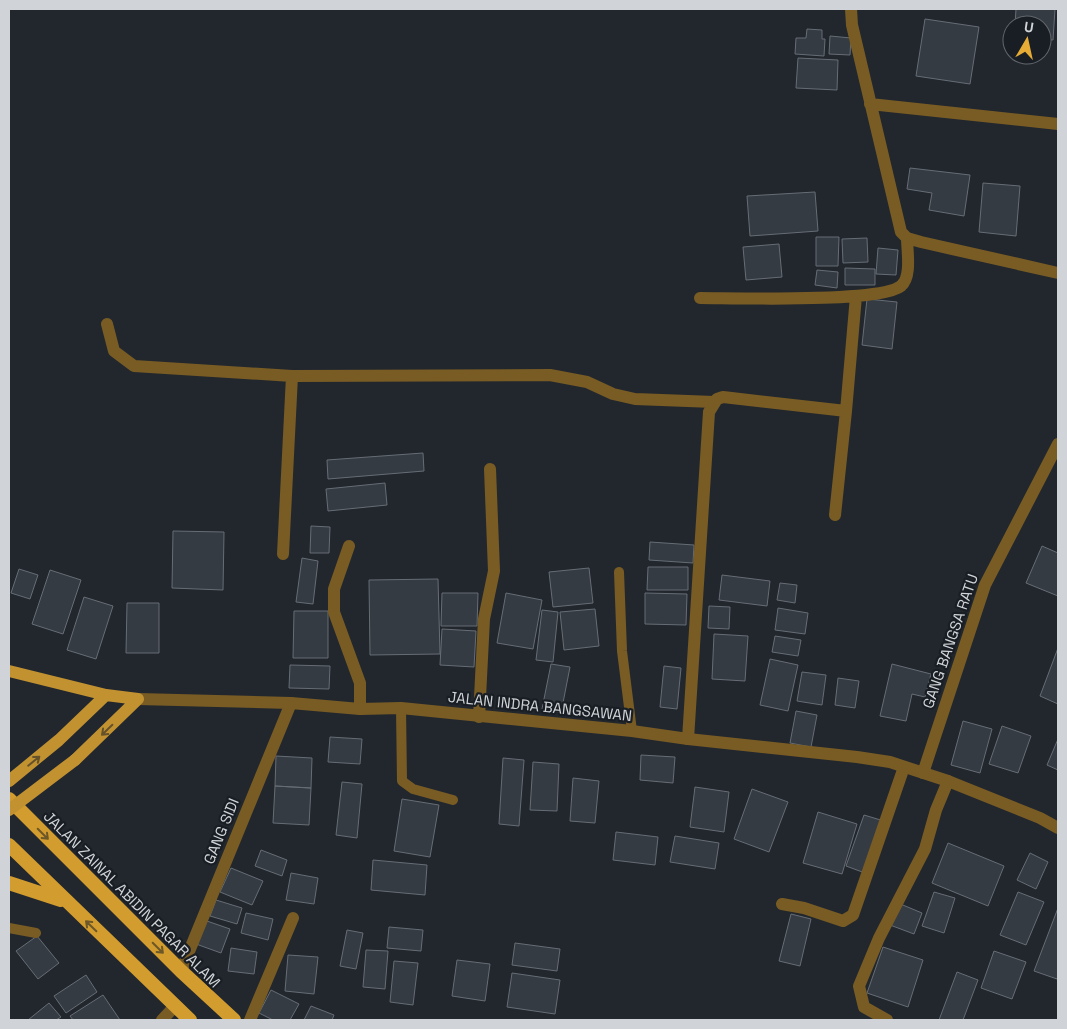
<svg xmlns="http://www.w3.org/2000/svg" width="1067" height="1029" font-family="'Space Grotesk',sans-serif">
  <rect width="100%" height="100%" fill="#22272e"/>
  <path fill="#353b42" stroke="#676d75" d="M1016 9H1055L1053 40 1042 39V25H1015Z
    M925 19 979 27 970 84 916 76Z
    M807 29 822 30V39H825L824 56 795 54 796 38H806Z
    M830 36 851 38 850 55 829 54Z
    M798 58 838 60 837 90 796 88Z
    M910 168 970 175 964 216 929 210 932 193 907 189Z
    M983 183 1020 186 1016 236 979 232Z
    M815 192 818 231 750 236 747 196Z
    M816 237H839L838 266H816Z
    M867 238 868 262 843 263 842 239Z
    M779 244 782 277 746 280 743 247Z
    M878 248 898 250 896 275 876 274Z
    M845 268 875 269V285H845Z
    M817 270 838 272 837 288 815 285Z
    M867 299 897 302 892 349 862 345Z
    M423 453 424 471 328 479 327 460Z
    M385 483 387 505 328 511 326 489Z
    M311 526 330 527 329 553H310Z
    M173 531 224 532 223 590 172 588Z
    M650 542 694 545 693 563 649 560Z
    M1042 546 1058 553V596L1026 583Z
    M302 558 318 561 313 604 296 602Z
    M648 567H688V590H647Z
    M589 568 593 603 553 607 549 572Z
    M19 569 38 575 30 599 11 593Z
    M50 570 81 580 63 634 32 624Z
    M722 575 770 581 767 606 719 600Z
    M438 579 440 654 370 655 369 580Z
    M780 583 797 585 795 603 777 600Z
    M442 593H478L477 626H441Z
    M506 593 542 600 533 649 497 643Z
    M645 593 687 594 686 625 645 624Z
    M84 597 113 606 96 659 67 650Z
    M127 603H159V653H126Z
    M709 606 730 607 729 629 708 628Z
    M778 608 808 613 805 634 775 630Z
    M595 609 599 646 564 650 560 612Z
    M542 610 558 612 553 662 536 660Z
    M294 611H328V658H293Z
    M442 629 476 631 474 667 440 665Z
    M714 634 748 636 745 681 712 679Z
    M775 636 801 640 798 656 772 652Z
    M1058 648V704L1040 696Z
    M770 659 798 665 788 711 760 705Z
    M551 664 570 667 561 713 542 709Z
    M892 664 931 674 925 697 912 694 906 721 880 716Z
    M290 665 330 666 329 689 289 688Z
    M664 666 681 668 677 709 660 707Z
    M802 672 826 675 822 705 797 701Z
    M838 678 859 681 855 708 835 705Z
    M796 711 817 715 811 747 790 743Z
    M963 721 992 729 980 773 951 765Z
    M1002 726 1031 736 1018 773 989 764Z
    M330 737 362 739 360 764 328 762Z
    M1058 739V770L1047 765Z
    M641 755 675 757 673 783 640 780Z
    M276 756 312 758 311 788 275 786Z
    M503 758 524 760 519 826 499 824Z
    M533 762 559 764 557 811 530 810Z
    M573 778 599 781 595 823 570 821Z
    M342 782 362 784 357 838 336 835Z
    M275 786 311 788 309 825 273 823Z
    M695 787 729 792 724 832 690 827Z
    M752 789 788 802 769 852 734 839Z
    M402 799 439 805 430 857 394 851Z
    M818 812 857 824 842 874 803 863Z
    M864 815 884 821 865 873 846 866Z
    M616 832 658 837 655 865 613 860Z
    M675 836 719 843 715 869 670 862Z
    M948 843 1004 866 988 906 932 883Z
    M261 850 287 860 282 876 255 866Z
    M1030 853 1048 862 1036 889 1017 880Z
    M373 860 427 865 425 895 371 890Z
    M231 868 263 881 252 905 220 892Z
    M291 873 318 878 314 904 286 900Z
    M934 892 955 898 944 933 922 926Z
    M1018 892 1044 902 1026 945 1000 935Z
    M216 900 242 908 237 924 210 916Z
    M898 903 922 913 914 934 890 925Z
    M1058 908V976L1057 979 1034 971Z
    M246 913 273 919 268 940 241 933Z
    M791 914 811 919 800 966 779 961Z
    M204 920 230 929 221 953 196 944Z
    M389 927 423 930 421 951 387 948Z
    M347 930 363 933 356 969 340 966Z
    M37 936 59 963 38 979 16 951Z
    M515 943 560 949 557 971 512 965Z
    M883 947 923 960 908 1007 867 993Z
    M231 948 257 952 254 974 228 971Z
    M366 950 388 951 385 989 363 987Z
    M994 951 1026 962 1012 999 981 988Z
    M288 955 318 957 314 994 285 991Z
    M457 960 490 964 485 1001 452 996Z
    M394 961 418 963 413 1005 390 1002Z
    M957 972 978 980 963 1020H939Z
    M512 973 560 980 555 1014 507 1007Z
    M86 975 97 992 66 1013 54 996Z
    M271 990 299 1004 290 1020H273L259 1013Z
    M103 995 120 1020H73L70 1016Z
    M49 1003 61 1017 56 1020H28Z
    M311 1006 334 1015 332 1020H304Z"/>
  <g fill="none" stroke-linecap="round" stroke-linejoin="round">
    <path stroke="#795c24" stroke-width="10" d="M619 572 622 651 632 731
      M401 708 402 781 413 789 453 800
      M9 928 36 933"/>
    <path stroke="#795c24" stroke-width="12" d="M851 9 852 25 901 232 907 238 921 242 1058 273
      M870 104 1058 124
      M700 298C734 298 880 303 901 286 912 277 907 251 907 238
      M107 324 114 351 134 366 292 376 550 375 587 382 613 394 635 399 714 402
      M835 515 846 411
      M349 546 334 589V612L360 683V709
      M283 554 292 376
      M479 717 484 619 494 571 490 469
      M688 739 709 412 717 399 723 397 846 411 856 296
      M923 773 985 585 1058 444
      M782 904 804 908 843 921 853 915 904 767
      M181 971 291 703
      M162 1020 175 1006
      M250 1020 293 918
      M887 1020 864 1007 859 986 879 938 925 849 936 810 948 781"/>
    <path stroke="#795c24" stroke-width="12" d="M138 699 291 703 360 709 401 708 632 731 688 739 857 757 890 762 948 781 1040 818 1058 828"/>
    <path stroke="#c29231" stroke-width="12" d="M9 671 106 695 138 699
      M75 760 138 699
      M9 781 59 740 106 695"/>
    <path stroke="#d29c2e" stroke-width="14" d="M9 799 181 971 234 1020
      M9 845 190 1020
      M9 883 61 900"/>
    <path stroke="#c29231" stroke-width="12" d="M9 810 75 760"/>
  </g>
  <defs><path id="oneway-shaft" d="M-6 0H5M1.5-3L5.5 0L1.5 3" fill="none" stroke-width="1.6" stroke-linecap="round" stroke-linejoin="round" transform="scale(1.25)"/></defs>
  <g stroke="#65522a">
    <use href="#oneway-shaft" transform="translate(107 730) rotate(136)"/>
    <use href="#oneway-shaft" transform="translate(34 761) rotate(-39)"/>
  </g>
  <g stroke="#6c5728">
    <use href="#oneway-shaft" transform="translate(43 834) rotate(45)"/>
    <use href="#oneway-shaft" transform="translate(91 926) rotate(-136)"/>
    <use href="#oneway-shaft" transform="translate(158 948) rotate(45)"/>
  </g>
  <g text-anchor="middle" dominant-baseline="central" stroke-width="4.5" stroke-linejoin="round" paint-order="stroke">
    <g font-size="15" fill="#d0d4d8" stroke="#191e24">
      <text transform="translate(950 641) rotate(-71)">GANG BANGSA RATU</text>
      <text transform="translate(540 706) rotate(6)">JALAN INDRA BANGSAWAN</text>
      <text transform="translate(221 831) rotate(-68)">GANG SIDI</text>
      <text transform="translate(132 899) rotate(45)">JALAN ZAINAL ABIDIN PAGAR ALAM</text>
    </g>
  </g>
  <rect width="1067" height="1029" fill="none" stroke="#d0d4d8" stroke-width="20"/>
  <g transform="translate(1027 40) rotate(9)"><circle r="24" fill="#191e24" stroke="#62676c"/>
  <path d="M0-4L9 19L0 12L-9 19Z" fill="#e6ac36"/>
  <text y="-8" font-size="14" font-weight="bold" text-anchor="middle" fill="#d0d4d8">U</text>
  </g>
</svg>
